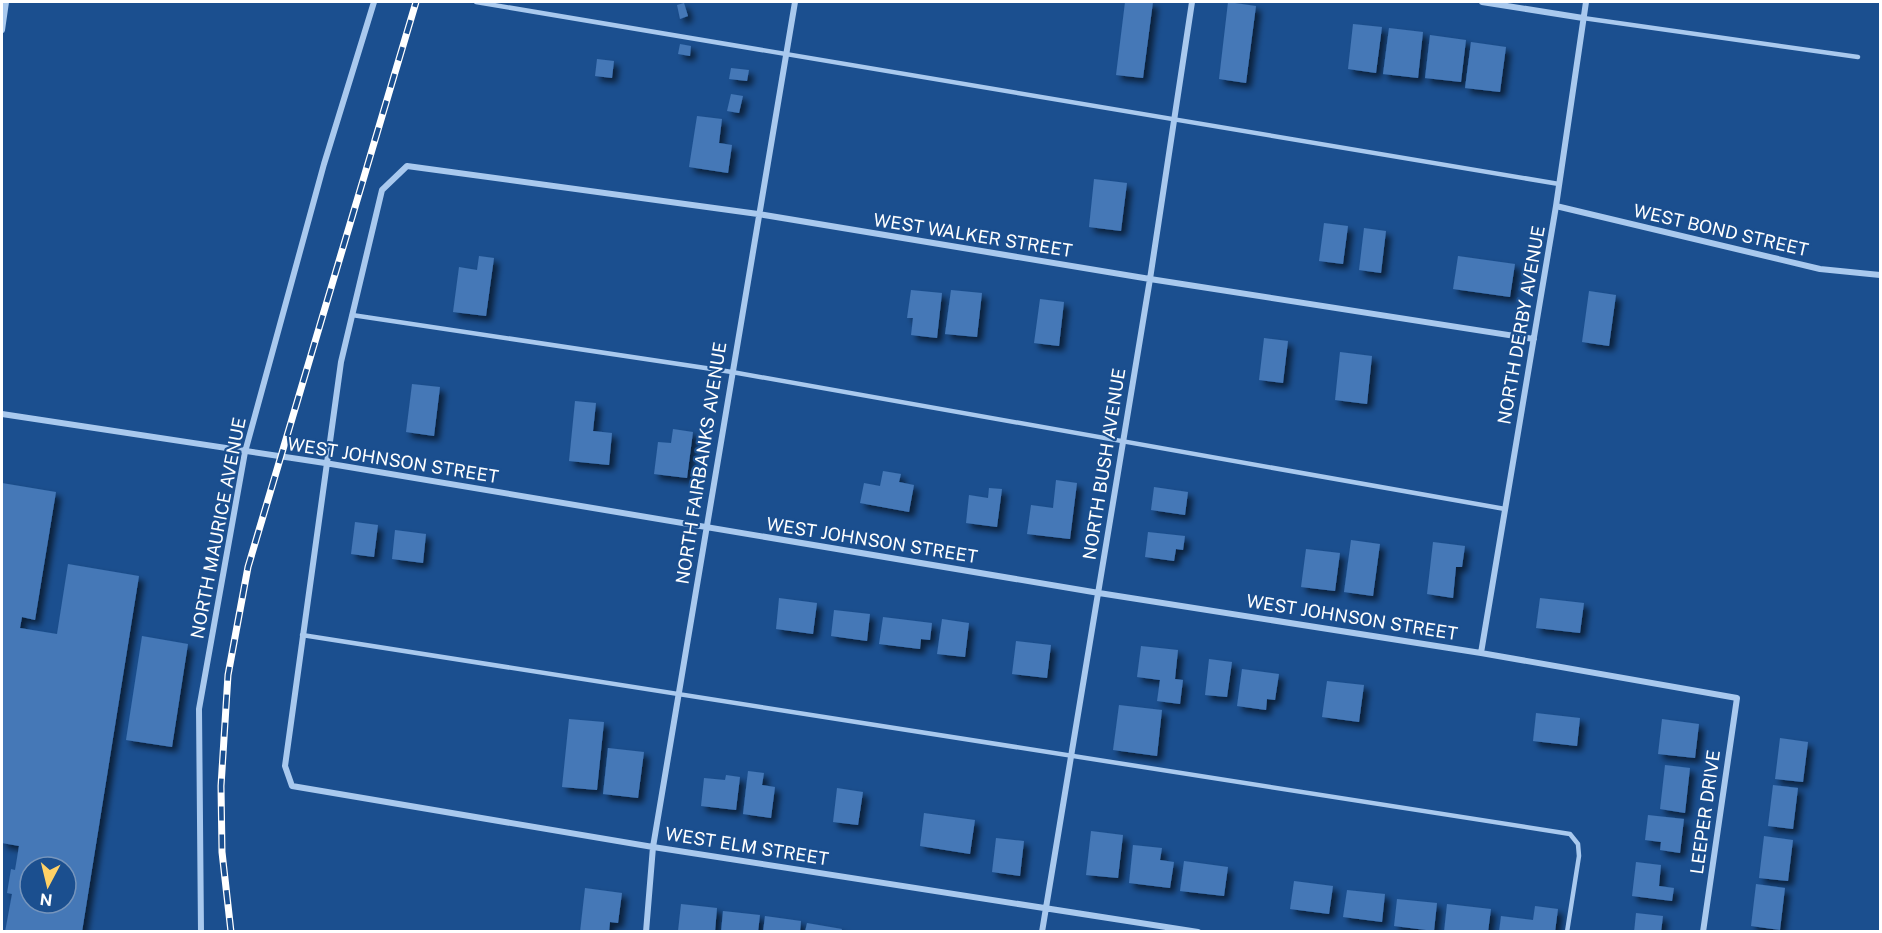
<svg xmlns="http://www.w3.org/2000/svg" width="1882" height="933" font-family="'Public Sans',sans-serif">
  <defs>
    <filter id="shadow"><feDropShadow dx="5" dy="5" stdDeviation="3" flood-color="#0009"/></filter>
  </defs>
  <rect width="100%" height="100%" fill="#1b4f8f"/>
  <path fill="#4478b7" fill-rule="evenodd" filter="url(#shadow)" d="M1125 2H1153L1143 78 1116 75Z
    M1228 2 1256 6 1246 83 1219 79Z
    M684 3 688 16 680 19 677 5Z
    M1353 24 1382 27 1376 73 1348 69Z
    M1389 28 1423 32 1418 78 1383 74Z
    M1430 35 1466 40 1461 82 1425 78Z
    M1471 42 1506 47 1500 92 1465 88Z
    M680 44 691 46 690 56 678 54Z
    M597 59 614 61 612 78 595 76Z
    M731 68 749 70 747 81 729 79Z
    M731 94 743 96 739 113 727 111Z
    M697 116 722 119 719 143 732 145 728 173 689 167Z
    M1094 179 1127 183 1121 231 1089 227Z
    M1324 223 1348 226 1343 264 1319 261Z
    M1364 228 1386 231 1381 273 1359 270Z
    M479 256 494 258 486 316 453 312 459 267 477 270Z
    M1458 256 1515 264 1510 297 1453 289Z
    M911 290 942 293 937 338 911 335 913 318H907Z
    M951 290 982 293 977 337 945 334Z
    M1589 291 1616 295 1609 346 1582 342Z
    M1040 299 1064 302 1059 346 1034 343Z
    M1264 338 1288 341 1283 383 1259 380Z
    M1340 352 1372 356 1367 404 1335 400Z
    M412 384 440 387 434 436 406 432Z
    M575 401 596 403 593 431 612 433 609 465 569 461Z
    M673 429 693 432 687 478 654 474 658 442 671 443Z
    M883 471 901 474 899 482 914 485 909 512 860 503 864 483 880 486Z
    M1056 480 1077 483 1070 539 1027 534 1031 505 1053 508Z
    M2 483 56 492 35 620 22 617 20 628 57 634 68 564 139 576 82 932H5L12 894 7 893 11 869 15 870 19 846 2 843ZM30 867H66V903H30Z
    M1154 487 1188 492 1185 515 1151 510Z
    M989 488 1002 489 997 527 966 523 969 495 988 498Z
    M355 522 378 525 374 557 351 554Z
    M395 530 426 534 423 563 392 559Z
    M1148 532 1185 536 1183 550 1176 549 1174 561 1145 557Z
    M1351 540 1380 544 1373 596 1344 592Z
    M1433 542 1465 546 1462 567H1456L1453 598 1427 594Z
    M1306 549 1340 553 1335 591 1301 587Z
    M779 598 817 603 813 634 776 629Z
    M1540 598 1584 603 1580 633 1536 628Z
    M834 610 870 614 867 641 831 636Z
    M883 617 932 623 930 640 921 639 920 649 879 644Z
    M942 619 969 623 965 657 937 654Z
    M142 636 188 644 172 747 126 740Z
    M1016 641 1051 645 1047 678 1012 674Z
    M1141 646 1178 650 1175 679 1183 680 1180 704 1157 701 1160 680 1137 677Z
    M1209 659 1232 662 1227 697 1205 695Z
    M1242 669 1279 674 1275 700 1267 699 1266 710 1237 706Z
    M1327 681 1364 685 1359 722 1322 717Z
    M1119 705 1162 710 1157 756 1113 750Z
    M1536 713 1580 718 1577 746 1533 741Z
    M569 719 604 722 597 790 562 787Z
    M1662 719 1699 724 1695 758 1658 754Z
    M1780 738 1808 742 1803 782 1775 779Z
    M608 748 644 752 638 798 603 794Z
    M1665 765 1690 768 1685 813 1660 809Z
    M748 771 764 773 762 785 775 787 771 818 743 814Z
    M726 775 740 777 736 810 701 806 704 778 725 780Z
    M1773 785 1798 788 1793 829 1768 826Z
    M837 788 863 792 858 825 833 822Z
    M924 813 975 820 970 854 920 846Z
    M1648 815 1684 819 1680 853 1660 850 1661 842 1645 840Z
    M1091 831 1123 835 1118 878 1086 875Z
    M1764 836 1793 840 1788 881 1759 878Z
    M996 838 1024 841 1020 876 992 872Z
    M1133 845 1162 848 1160 860 1174 862 1170 888 1129 883Z
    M1184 861 1228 867 1224 896 1180 891Z
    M1636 862 1661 865 1659 886 1674 888 1672 901 1632 896Z
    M1294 881 1333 886 1329 914 1290 909Z
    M1756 884 1785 888 1780 930 1751 926Z
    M585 888 622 893 618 923 610 922 609 932H580Z
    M1347 890 1385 894 1382 922 1343 917Z
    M1397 899 1437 903 1434 931 1394 926Z
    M681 904 717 908 715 932 678 931Z
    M1447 904 1491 909 1488 932H1444Z
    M1535 906 1558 909 1555 932H1499L1501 916 1533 920Z
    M723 911 760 915 758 932H721Z
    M1636 913 1663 916 1661 932H1634Z
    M765 916 801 921 800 932H763Z
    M807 923 842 929 841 932H805Z"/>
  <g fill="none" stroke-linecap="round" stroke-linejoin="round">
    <path stroke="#a9c9ee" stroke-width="4.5" d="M476 2 1559 184
      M1583 18 1858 57
      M352 315 732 372 1505 509
      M302 635 1570 834 1578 844 1579 856 1567 932"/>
    <path stroke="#a9c9ee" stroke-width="6" d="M1482 2 1583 18
      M2 30 6 2
      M1556 206 1820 269 1880 275
      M2 414 325 463 1099 593 1481 653 1737 698 1703 932
      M1481 653 1556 206 1586 2
      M201 932 199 709 245 452 324 164 374 2
      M646 932 653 847 795 2
      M1042 932 1150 279 1192 2
      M1198 932 653 847 292 786 285 766 341 362 382 190 407 166 758 214 1150 279 1534 339"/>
    <g stroke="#fff" stroke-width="7">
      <path id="rail" d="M231 932 222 852 221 786 228 675 248 567 416 2"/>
    </g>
    <use href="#rail" stroke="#1b4f8f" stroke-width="4.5" stroke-dasharray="14" stroke-linecap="butt"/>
  </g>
  <g text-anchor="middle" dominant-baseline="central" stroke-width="4.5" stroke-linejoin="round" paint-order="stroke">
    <g font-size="18" fill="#fff" stroke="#1b4f8f">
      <text transform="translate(1721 230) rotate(13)">WEST BOND STREET</text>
      <text transform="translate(973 235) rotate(9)">WEST WALKER STREET</text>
      <text transform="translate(1521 325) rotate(-80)">NORTH DERBY AVENUE</text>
      <text transform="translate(393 460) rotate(9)">WEST JOHNSON STREET</text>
      <text transform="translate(701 463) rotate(-81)">NORTH FAIRBANKS AVENUE</text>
      <text transform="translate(1104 464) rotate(-81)">NORTH BUSH AVENUE</text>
      <text transform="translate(218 528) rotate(-79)">NORTH MAURICE AVENUE</text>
      <text transform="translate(872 540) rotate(9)">WEST JOHNSON STREET</text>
      <text transform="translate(1352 617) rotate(9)">WEST JOHNSON STREET</text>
      <text transform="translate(1705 812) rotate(-82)">LEEPER DRIVE</text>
      <text transform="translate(747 846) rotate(9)">WEST ELM STREET</text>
    </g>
  </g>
  <rect width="1882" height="933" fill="none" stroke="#ffffff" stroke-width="6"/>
  <g transform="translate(48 885) rotate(187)"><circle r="28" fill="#1b4f8f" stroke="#7695bc" stroke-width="1.5"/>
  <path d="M0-4.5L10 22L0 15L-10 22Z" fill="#ffd166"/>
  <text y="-9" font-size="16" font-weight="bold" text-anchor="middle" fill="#ffffff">N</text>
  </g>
</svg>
